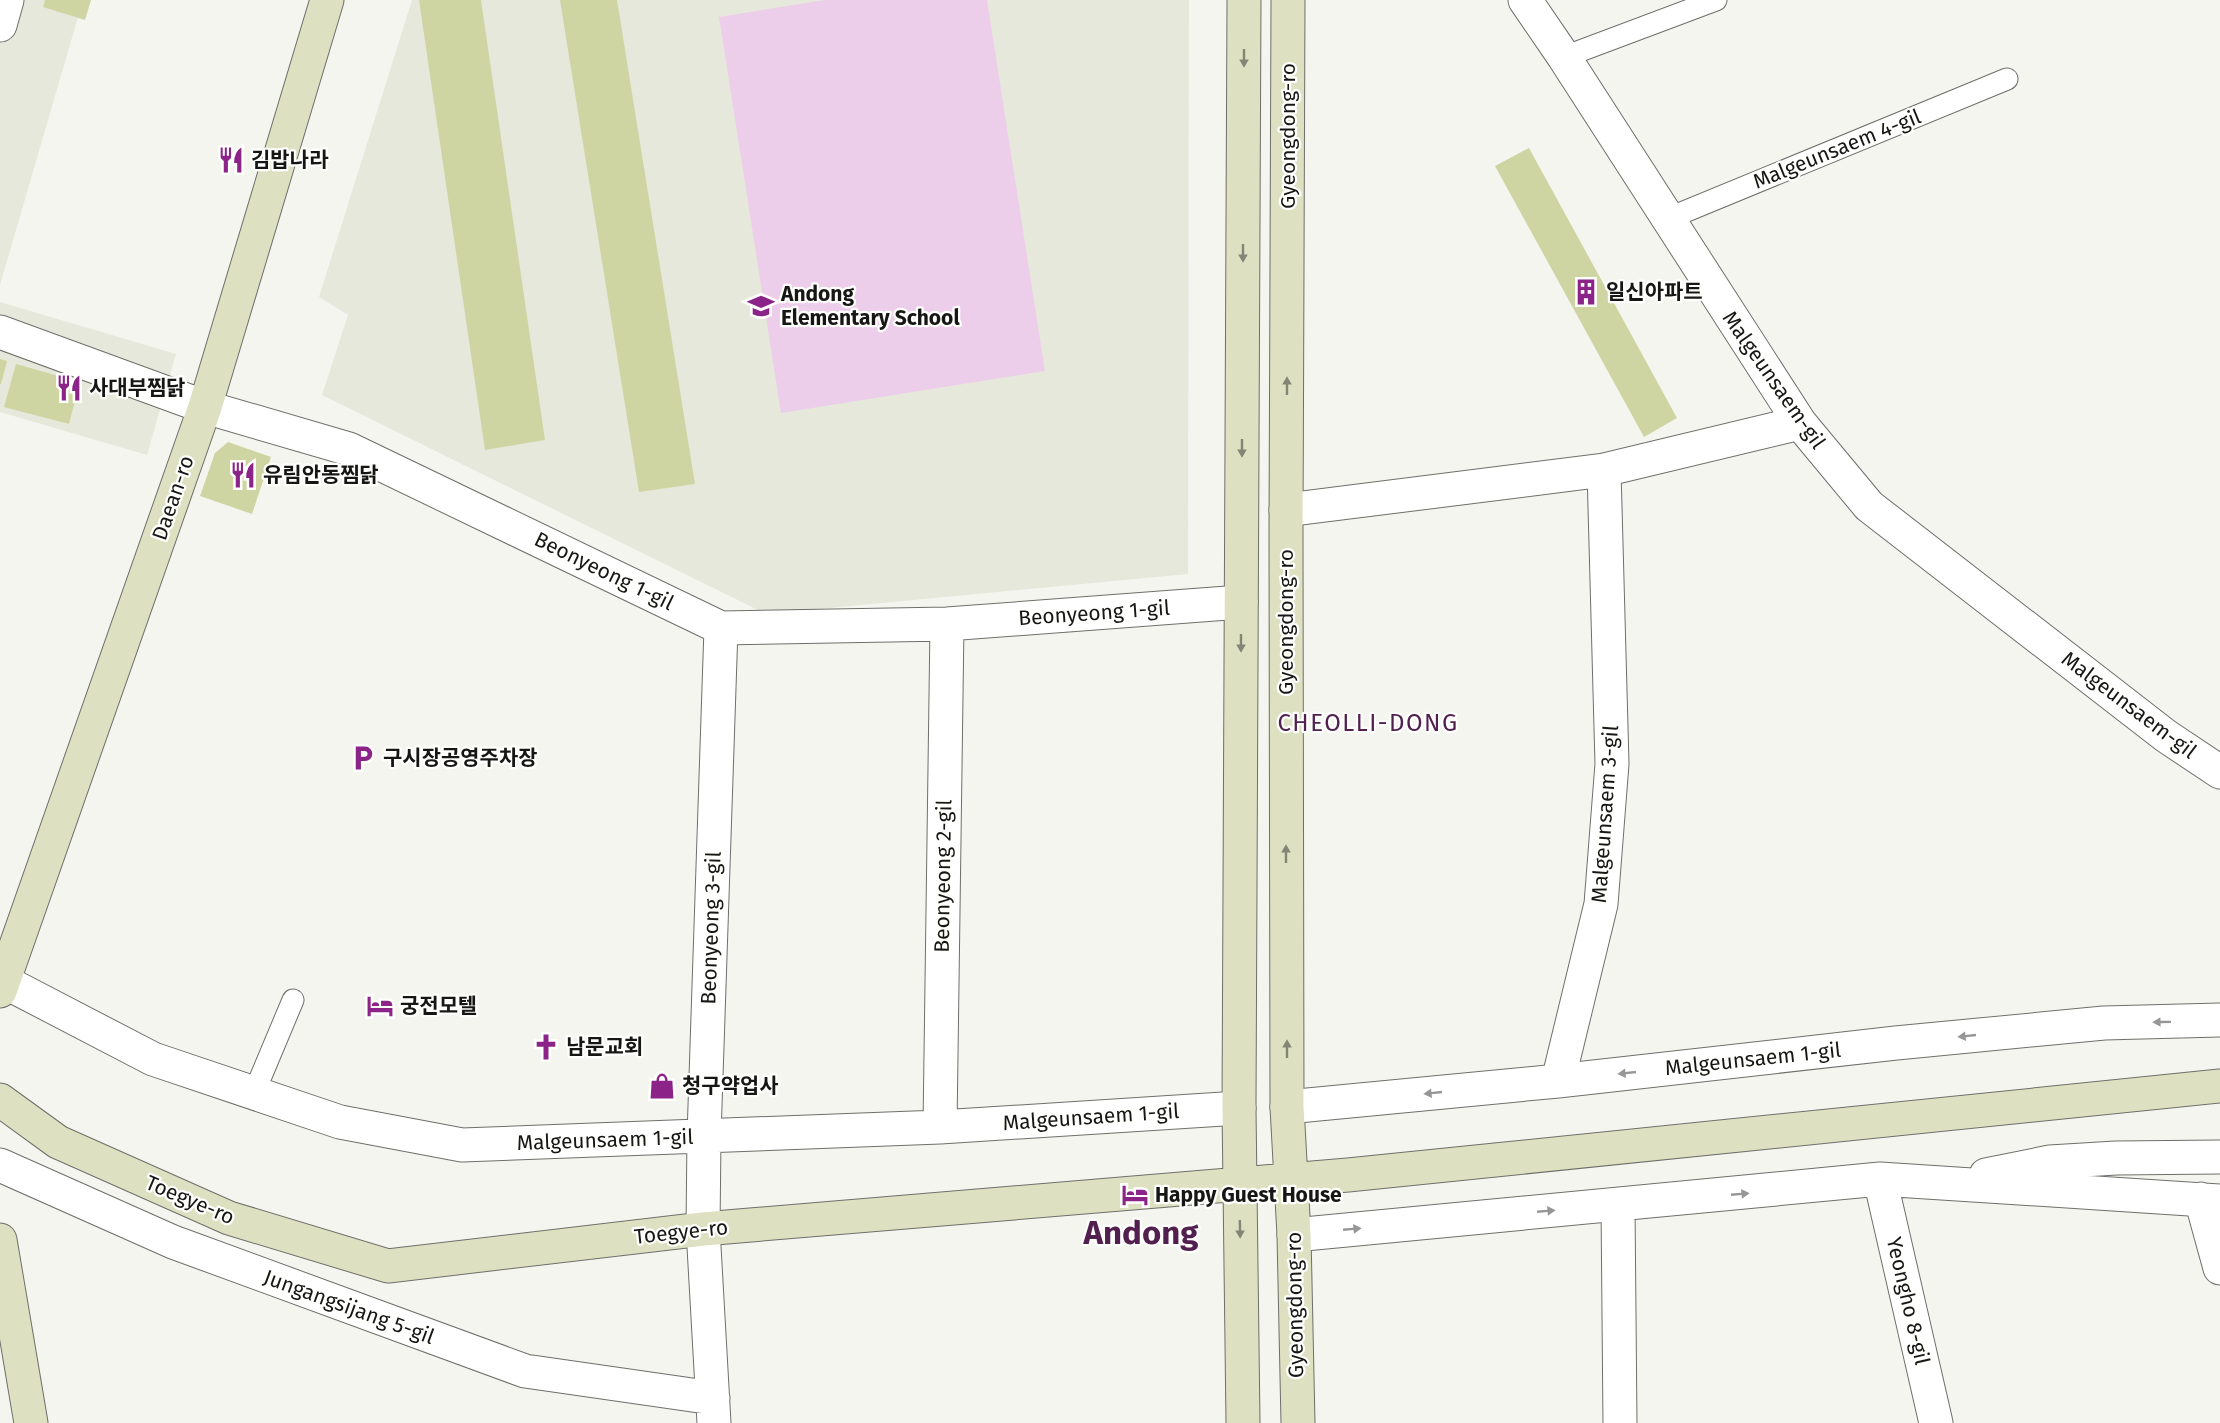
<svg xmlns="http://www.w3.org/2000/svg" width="2220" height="1423" font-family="'Fira Sans','Noto Sans KR',sans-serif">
  <rect width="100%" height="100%" fill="#f4f5ef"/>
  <path fill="#e6e8db" d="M0 0H83L0 285Z
    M412 0H1189L1188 574 766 614 322 395 348 315 319 297Z
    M0 302 176 354 147 455 0 412Z"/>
  <path fill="#edceea" d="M825 0H987L1045 371 781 413 719 17Z"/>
  <path fill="#cfd5a2" d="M45 0H91L85 20 43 7Z
    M419 0H481L545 440 485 450Z
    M560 0H617L695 484 639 492Z
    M1529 148 1677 418 1644 437 1495 166Z
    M0 359 7 361 1 384H0Z
    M16 364 80 382 69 424 4 407Z
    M228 442 271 457 252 514 200 496 215 453Z"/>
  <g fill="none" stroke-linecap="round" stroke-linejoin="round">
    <g stroke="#6f6f6a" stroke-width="23">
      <path id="lane" d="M1564 57 1716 0
        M1667 219 2007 79
        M254 1093 293 1000"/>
    </g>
    <g stroke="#6f6f6a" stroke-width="35">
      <path id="street" d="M1525 0 1564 57 1800 423 1869 506 2166 736 2220 772
        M0 25 7 0
        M0 332 205 407 349 449 721 628 947 624 1241 602
        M1286 510 1604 470 1800 423
        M3 981 153 1059 340 1122 462 1145 940 1127 1239 1108
        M1558 1081 1601 904 1612 764 1604 470
        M1287 1107 1558 1081 1896 1043 2104 1023 2220 1020
        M940 1127 947 624
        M0 1165 173 1242 525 1371 713 1398
        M1986 1175 2050 1162 2116 1158 2220 1157
        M1880 1179 1936 1423
        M2201 1199 2220 1268
        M1618 1205 1620 1423
        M1294 1235 1880 1179 2220 1201
        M714 1423 703 1229 704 1136 721 628"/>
    </g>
    <g stroke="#6f6f6a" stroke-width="35">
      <path id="secondary" d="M1288 0 1286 534 1287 1107 1294 1235 1298 1423
        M0 991 205 407 327 0
        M0 1100 58 1142 229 1218 388 1266 703 1229 1348 1175 2220 1086
        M0 1240 31 1423
        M1243 1423 1239 1108 1244 0"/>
    </g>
    <use href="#lane" stroke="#fff" stroke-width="21"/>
    <use href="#street" stroke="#fff" stroke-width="33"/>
    <use href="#secondary" stroke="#dee0c2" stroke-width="33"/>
  </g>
  <defs><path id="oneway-solid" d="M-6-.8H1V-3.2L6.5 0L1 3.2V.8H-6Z" transform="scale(1.5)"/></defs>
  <g fill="#848574">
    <use href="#oneway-solid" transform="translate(1244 58) rotate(90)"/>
    <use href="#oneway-solid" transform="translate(1243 253) rotate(90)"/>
    <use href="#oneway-solid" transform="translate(1287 386) rotate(-90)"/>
    <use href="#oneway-solid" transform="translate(1242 448) rotate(90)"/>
    <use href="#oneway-solid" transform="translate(1241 643) rotate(90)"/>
    <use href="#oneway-solid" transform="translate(1286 854) rotate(-90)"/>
    <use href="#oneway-solid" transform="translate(1287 1049) rotate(-90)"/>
    <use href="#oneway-solid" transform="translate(1240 1229) rotate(89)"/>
  </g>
  <g fill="#969696">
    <use href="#oneway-solid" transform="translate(2162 1022) rotate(179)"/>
    <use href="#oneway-solid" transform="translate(1967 1036) rotate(174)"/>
    <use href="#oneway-solid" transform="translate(1627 1073) rotate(174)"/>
    <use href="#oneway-solid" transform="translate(1433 1093) rotate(174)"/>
    <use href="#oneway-solid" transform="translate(1740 1194) rotate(-5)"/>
    <use href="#oneway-solid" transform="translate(1546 1211) rotate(-5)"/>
    <use href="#oneway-solid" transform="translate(1352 1229) rotate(-5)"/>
  </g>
  <defs>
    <g id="restaurant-bare" transform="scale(2.07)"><path d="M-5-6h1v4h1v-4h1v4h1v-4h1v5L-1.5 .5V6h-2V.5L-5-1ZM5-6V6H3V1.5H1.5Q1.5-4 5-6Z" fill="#8c2388" stroke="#fffffe" stroke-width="2.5" paint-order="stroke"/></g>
    <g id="building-bare" transform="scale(2.07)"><path d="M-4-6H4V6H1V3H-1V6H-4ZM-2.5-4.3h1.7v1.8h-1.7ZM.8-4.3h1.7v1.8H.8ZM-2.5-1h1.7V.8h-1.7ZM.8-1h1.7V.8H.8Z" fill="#8c2388" stroke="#fffffe" stroke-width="2.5" paint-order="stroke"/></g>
    <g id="school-bare" transform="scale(2.07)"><path d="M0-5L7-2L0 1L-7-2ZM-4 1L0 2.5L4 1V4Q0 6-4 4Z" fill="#8c2388" stroke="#fffffe" stroke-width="2.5" paint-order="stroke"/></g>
    <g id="parking-bare" transform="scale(2.07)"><path d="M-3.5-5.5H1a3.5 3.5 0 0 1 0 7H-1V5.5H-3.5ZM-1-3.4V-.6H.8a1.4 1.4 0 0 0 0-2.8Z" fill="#8c2388" stroke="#fffffe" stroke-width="2.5" paint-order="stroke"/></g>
    <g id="hotel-bare" transform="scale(2.07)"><path d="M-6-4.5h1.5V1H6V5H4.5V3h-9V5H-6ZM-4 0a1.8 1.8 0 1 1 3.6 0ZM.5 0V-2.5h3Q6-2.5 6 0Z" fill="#8c2388" stroke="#fffffe" stroke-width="2.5" paint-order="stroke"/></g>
    <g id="church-bare" transform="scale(2.07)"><path d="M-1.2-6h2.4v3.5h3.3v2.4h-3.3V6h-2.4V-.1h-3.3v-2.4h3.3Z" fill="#8c2388" stroke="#fffffe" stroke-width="2.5" paint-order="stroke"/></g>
    <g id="shop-bare" transform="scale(2.07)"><path d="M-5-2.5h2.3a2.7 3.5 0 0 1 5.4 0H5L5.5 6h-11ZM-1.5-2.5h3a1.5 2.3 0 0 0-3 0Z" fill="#8c2388" stroke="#fffffe" stroke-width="2.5" paint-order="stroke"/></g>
  </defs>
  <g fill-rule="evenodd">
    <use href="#restaurant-bare" x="231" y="160"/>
    <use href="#building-bare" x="1586" y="292"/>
    <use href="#school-bare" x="761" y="306"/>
    <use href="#restaurant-bare" x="69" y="388"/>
    <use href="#restaurant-bare" x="243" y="475"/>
    <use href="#parking-bare" x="363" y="758"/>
    <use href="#hotel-bare" x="380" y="1006"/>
    <use href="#church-bare" x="546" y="1047"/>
    <use href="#shop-bare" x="662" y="1086"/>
    <use href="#hotel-bare" x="1135" y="1195"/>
  </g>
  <g text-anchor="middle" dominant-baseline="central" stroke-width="4.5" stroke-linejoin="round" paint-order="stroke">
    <g font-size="21" fill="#161615" stroke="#fffffe">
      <text transform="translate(1288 136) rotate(-90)">Gyeongdong-ro</text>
      <text transform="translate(1837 149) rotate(-22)">Malgeunsaem 4-gil</text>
      <text transform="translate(1774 380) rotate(55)">Malgeunsaem-gil</text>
      <text transform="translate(173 498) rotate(-71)">Daean-ro</text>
      <text transform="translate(604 571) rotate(26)">Beonyeong 1-gil</text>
      <text transform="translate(1094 613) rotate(-4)">Beonyeong 1-gil</text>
      <text transform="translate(1286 622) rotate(-90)">Gyeongdong-ro</text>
      <text transform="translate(2129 705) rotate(37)">Malgeunsaem-gil</text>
      <text transform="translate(1605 814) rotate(-86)">Malgeunsaem 3-gil</text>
      <text transform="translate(943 876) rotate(-89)">Beonyeong 2-gil</text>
      <text transform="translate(711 928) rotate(-88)">Beonyeong 3-gil</text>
      <text transform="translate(1753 1059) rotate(-6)">Malgeunsaem 1-gil</text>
      <text transform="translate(1091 1117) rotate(-4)">Malgeunsaem 1-gil</text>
      <text transform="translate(605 1140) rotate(-2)">Malgeunsaem 1-gil</text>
      <text transform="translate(190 1200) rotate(23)">Toegye-ro</text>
      <text transform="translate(681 1232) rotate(-6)">Toegye-ro</text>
      <text transform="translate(1908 1301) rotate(77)">Yeongho 8-gil</text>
      <text transform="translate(1295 1305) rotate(-91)">Gyeongdong-ro</text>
      <text transform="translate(349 1307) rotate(20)">Jungangsijang 5-gil</text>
    </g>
    <g font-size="21" font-weight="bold" fill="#161615" stroke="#fffffe" text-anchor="start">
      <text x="251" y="160">김밥나라</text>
      <text x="1606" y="292">일신아파트</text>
      <text x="781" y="294">Andong<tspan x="781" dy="24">Elementary School</tspan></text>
      <text x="89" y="388">사대부찜닭</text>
      <text x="263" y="475">유림안동찜닭</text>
      <text x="383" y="758">구시장공영주차장</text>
      <text x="400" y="1006">궁전모텔</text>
      <text x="566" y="1047">남문교회</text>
      <text x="682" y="1086">청구약업사</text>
      <text x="1155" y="1195">Happy Guest House</text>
    </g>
    <g font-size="24" letter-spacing="1.5" fill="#52204f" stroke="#fffffe">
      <text x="1368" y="723">CHEOLLI-DONG</text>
    </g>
    <g font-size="33" font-weight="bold" fill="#52204f" stroke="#fffffe">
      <text x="1141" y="1233">Andong</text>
    </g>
  </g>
</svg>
